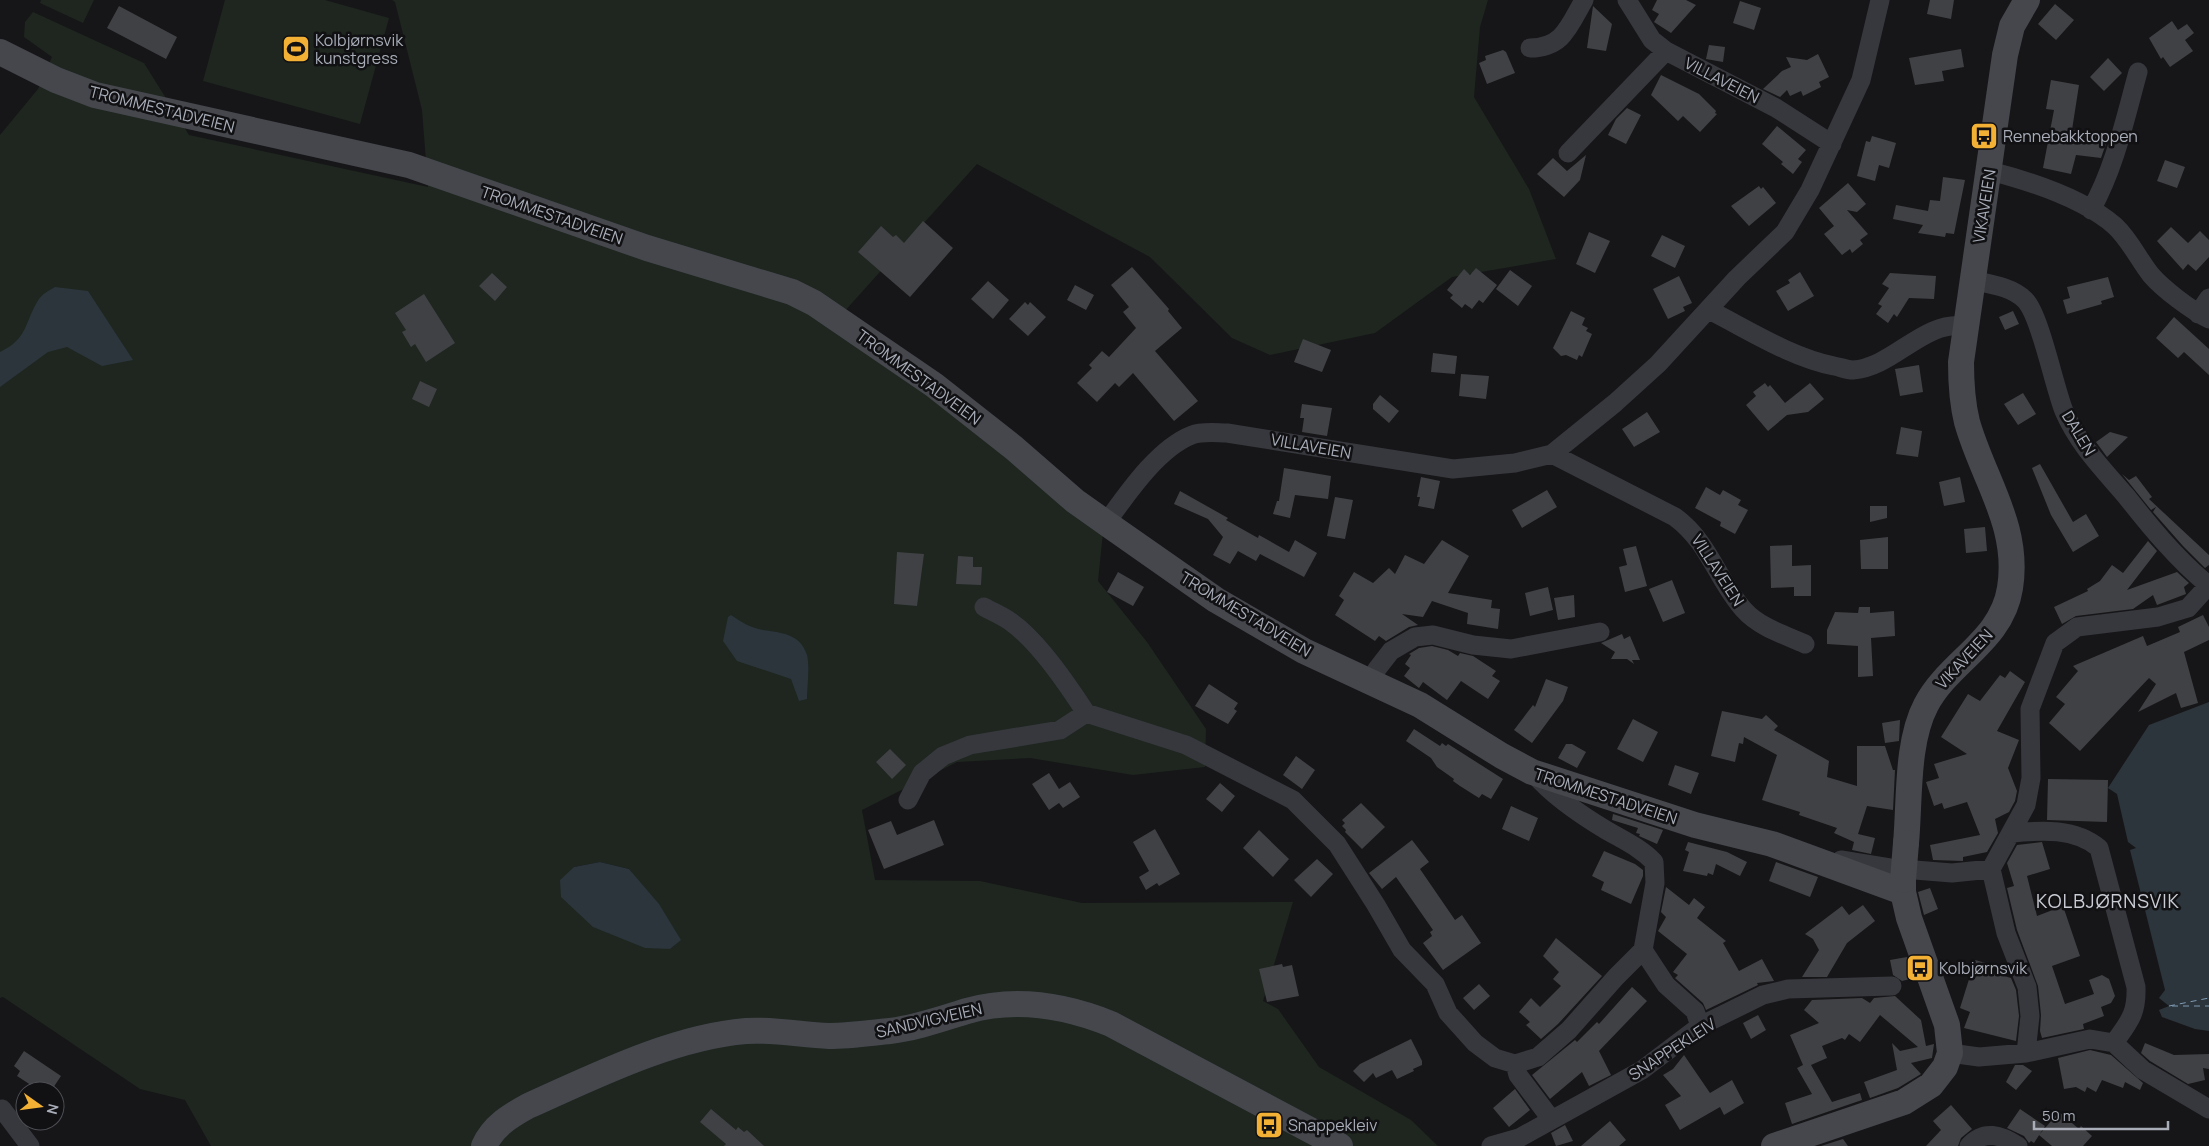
<svg xmlns="http://www.w3.org/2000/svg" width="2209" height="1146" font-family="Manrope,sans-serif">
  <rect width="100%" height="100%" fill="#161618"/>
  <path fill="#1e261f" fill-rule="evenodd" d="M41 0H94L83 23 40 3Z
    M225 0H325L389 18 360 124 203 81Z
    M392 0H1488L1480 27 1474 97 1529 189 1556 259 1452 277 1375 333 1270 355 1232 338 1150 257 977 164 843 313 1104 523 1098 581 1147 642 1206 729 1205 767 1133 775 1030 758 957 762 862 810 875 880 980 881 1082 903 1293 902 1263 1001 1278 1009 1319 1067 1411 1120 1438 1146H211L185 1100 140 1089 3 997 0 998V135L38 89 52 57 24 37 25 22 33 12 144 63 189 135 428 187 422 110 395 2ZM600 862 629 869 680 940 670 949 608 933 574 867Z"/>
  <path fill="#2c353c" d="M55 287 88 291 133 360 102 366 67 347 48 352 0 387V352C29 338 24 322 39 299 42 294 50 290 55 287Z
    M731 615C741 622 751 628 763 630 781 633 800 633 807 655 810 668 807 686 807 699L799 701 791 679 737 661 723 641 728 617Z
    M2209 702V1031L2195 1029 2162 1017 2159 1010 2169 1006 2159 998 2165 990 2130 850 2136 848 2128 842 2117 794 2108 788 2149 725Z
    M600 862 629 869 659 904 681 940 670 949 645 948 593 927 561 897 560 880 574 867Z"/>
  <g fill="none" stroke-linecap="round" stroke-linejoin="round">
    <path stroke="#7f9bb3" stroke-width="1" stroke-dasharray="6 5" stroke-linecap="butt" d="M2169 1006 2209 998
      M2172 1006H2209"/>
  </g>
  <path fill="#404145" d="M1657 0H1686L1696 5 1671 33 1654 22 1659 14 1652 10Z
    M1930 0H1954L1951 19 1927 14Z
    M1740 1 1761 8 1754 30 1733 23Z
    M2055 4 2074 20 2056 40 2038 24Z
    M119 6 177 37 166 59 107 28Z
    M1593 6 1612 24 1606 51 1587 48Z
    M2172 21 2178 30 2187 24 2194 33 2185 40 2193 51 2170 67 2163 57 2161 59 2149 38Z
    M1709 45 1725 47 1723 62 1706 59Z
    M1961 49 1964 67 1942 71 1944 81 1915 85 1909 58Z
    M1503 50 1506 52 1515 73 1487 84 1479 63 1486 60 1485 56Z
    M1818 54 1829 77 1819 82 1821 87 1803 96 1801 91 1790 96 1787 90 1780 97 1763 89 1782 71 1791 67 1786 57 1807 60Z
    M2108 58 2122 73 2104 91 2090 77Z
    M1661 75 1699 94 1716 111 1715 113 1717 114 1700 132 1683 116 1678 121 1651 95Z
    M2051 80 2079 85 2072 130 2109 135 2101 158 2076 155 2071 174 2043 168 2054 110 2046 109Z
    M1627 108 1641 115 1626 144 1608 135 1616 119Z
    M1777 126 1806 150 1798 159 1802 162 1793 174 1781 164 1783 162 1762 144Z
    M1872 136 1896 143 1889 168 1879 165 1875 181 1857 176 1866 141 1870 142Z
    M1586 155 1580 180 1564 197 1537 174 1553 158 1567 171Z
    M2165 160 2185 167 2177 188 2157 181Z
    M1943 177 1965 180 1954 234 1946 233 1945 237 1918 233 1923 225 1893 219 1896 205 1928 211 1930 200 1940 201Z
    M1848 183 1866 204 1857 212 1847 210 1868 234 1860 240 1863 244 1852 253 1850 249 1842 255 1824 234 1834 226 1819 208Z
    M1759 186 1761 189 1763 187 1776 203 1749 226 1731 206Z
    M923 221 953 248 910 297 858 252 881 226 893 237 896 235 904 243Z
    M2171 227 2188 243 2200 231 2209 240V257L2196 271 2188 264 2183 270 2157 241Z
    M1589 232 1610 241 1595 273 1576 264Z
    M1662 235 1685 246 1675 268 1651 256Z
    M1132 267 1169 309 1168 311 1182 328 1155 351 1198 401 1174 421 1133 373 1119 387 1115 383 1097 402 1077 383 1092 368 1089 365 1102 351 1109 357 1136 328 1123 312 1129 307 1111 285Z
    M1476 268 1497 285 1483 303 1479 300 1472 309 1465 304 1462 308 1450 298 1453 295 1447 290 1464 269 1470 275Z
    M1510 270 1532 286 1518 306 1496 289Z
    M1800 272 1814 296 1788 311 1776 291 1790 283 1788 280Z
    M492 273 507 287 495 301 479 286Z
    M1890 273 1936 276 1934 299 1909 298 1897 317 1894 314 1888 323 1876 314 1882 306 1878 304 1889 288 1882 284Z
    M1679 276 1692 303 1683 307 1685 311 1668 319 1653 289Z
    M2108 277 2114 297 2101 301 2102 304 2067 314 2063 300 2070 298 2067 287Z
    M988 281 1009 300 993 319 971 299Z
    M1075 285 1094 295 1086 310 1067 300Z
    M424 294 455 343 426 362 415 344 411 347 402 332 406 330 395 313Z
    M1025 302 1028 305 1030 302 1046 317 1028 336 1009 319Z
    M1571 311 1585 318 1582 325 1588 328 1586 331 1592 334 1582 357 1579 355 1577 360 1566 355 1561 356 1553 348Z
    M2013 311 2019 324 2005 330 1999 317Z
    M2174 317 2209 349V375L2184 352 2178 358 2156 338Z
    M1303 339 1331 350 1322 372 1294 362Z
    M1433 353 1457 356 1455 374 1431 372Z
    M1919 365 1923 392 1900 396 1895 369Z
    M1461 374 1489 376 1486 399 1459 396Z
    M420 381 437 389 429 407 412 399Z
    M1765 383 1768 387 1770 385 1785 403 1810 383 1824 399 1808 412 1787 415 1768 431 1746 405 1756 396 1753 392Z
    M2023 393 2036 414 2018 425 2004 404Z
    M1380 395 1399 411 1389 423 1373 409V404Z
    M1302 404 1332 408 1327 436 1302 432 1304 418H1300Z
    M1647 412 1660 432 1634 447 1622 429Z
    M1901 427 1922 431 1918 457 1896 454Z
    M2110 432 2128 437 2107 457 2096 442Z
    M2040 464 2073 522 2086 514 2099 536 2073 552 2051 515 2032 468Z
    M1284 468 1331 476 1328 499 1295 495 1290 518 1273 514 1277 501H1279Z
    M2122 474 2129 480 2136 476 2152 497 2149 499 2209 555V565L2205 568 2183 546 2153 512 2156 507 2151 510Z
    M1421 477 1440 481 1434 509 1418 506 1420 497H1417Z
    M1960 477 1965 502 1944 506 1939 482Z
    M1706 487 1720 495 1723 490 1741 500 1738 505 1748 510 1735 534 1720 526 1721 522 1695 508Z
    M1547 490 1557 507 1522 528 1512 510Z
    M1180 491 1228 518 1226 520 1258 538 1259 535 1289 552 1295 540 1317 553 1304 577 1260 554 1256 561 1238 551 1230 564 1213 555 1223 537 1208 519 1174 504Z
    M1335 497 1353 500 1345 539 1327 536Z
    M1870 506H1887V518L1870 522Z
    M1985 527 1987 551 1966 553 1964 529Z
    M1888 537V569H1861L1860 540Z
    M1442 540 1469 556 1448 593 1492 600 1491 608 1500 609 1498 629 1467 624 1468 613 1432 601 1423 617 1402 614 1418 625 1409 627 1386 641 1379 636 1375 641 1335 615 1344 600 1339 596 1354 572 1373 583 1389 568 1395 574 1405 555 1424 564Z
    M2148 541 2157 551 2127 590 2177 572 2189 583 2184 587 2186 594 2157 605 2153 595 2133 609 2076 616 2062 624 2054 607 2088 591 2087 589 2100 581 2112 565 2123 573Z
    M1792 545V566L1811 565V596H1794V587L1771 588 1770 546Z
    M1636 546 1647 586 1625 592 1619 567 1627 565 1623 549Z
    M897 552 924 554 917 606 894 604Z
    M958 556 973 557V567H982L981 585 956 584Z
    M1118 572 1144 587 1133 606 1107 592Z
    M1672 580 1685 613 1663 622 1649 589Z
    M1548 587 1553 610 1530 616 1525 593Z
    M1574 595 1575 617 1558 620 1554 598Z
    M1859 607H1870V613L1894 611 1895 636 1871 638 1873 676 1858 677V646L1827 644V630L1835 612 1858 613Z
    M2203 615 2209 627V640L2184 652 2198 703 2181 708 2176 693 2138 712 2156 684 2149 678 2080 751 2049 723 2065 704 2056 697 2078 671 2073 666 2143 636 2147 646 2180 632 2178 627Z
    M1622 634 1624 639 1630 636 1640 660H1632L1634 664 1627 659H1611L1615 652 1601 643Z
    M1432 646 1448 650 1458 656 1460 653 1473 656 1496 671 1492 676 1500 681 1488 699 1461 681 1447 700 1423 682 1419 688 1404 676 1410 668 1405 664 1411 655 1409 654 1419 648Z
    M2010 671 2025 682 1997 731 2019 740 2008 768 2017 791 2015 801 2009 812 1995 819 1998 833 1987 852 1963 857V861L1933 860 1930 845 1980 835 1967 802 1944 809 1942 803 1934 806 1926 782 1939 778 1934 764 1967 754 1941 737 1968 694 1980 701 2000 675 2005 678Z
    M1546 679 1568 687 1563 701 1532 743 1514 730 1533 705 1535 707Z
    M1209 684 1238 703 1234 709 1237 711 1228 724 1195 706Z
    M1722 711 1762 719 1766 715 1778 726 1774 730 1829 761 1827 777 1857 786V746H1885L1893 770H1895L1893 810 1867 806 1858 834 1875 838 1871 854 1852 850 1854 842 1834 833 1837 828 1799 815 1800 812 1762 800 1777 755 1744 737 1743 744 1739 743 1735 762 1711 756Z
    M1633 719 1658 732 1643 762 1617 749Z
    M1900 720 1899 741 1885 743 1882 723Z
    M1414 729 1440 746 1442 743 1446 746 1448 744 1503 779 1491 799 1482 794 1479 798 1460 786 1453 781 1454 779 1437 767 1431 758 1406 741Z
    M1566 744H1572L1586 752 1577 768 1558 758Z
    M890 749 906 765 892 779 876 762Z
    M1296 756 1315 770 1302 789 1283 775Z
    M1675 765 1699 773 1691 794 1668 785Z
    M1049 773 1059 789 1070 782 1080 797 1063 808 1059 803 1049 810 1032 784Z
    M2048 779 2108 780 2107 822 2047 820Z
    M1220 783 1235 796 1222 812 1206 799Z
    M1361 803 1385 827 1362 849 1345 832 1346 830 1342 826 1345 823 1342 820Z
    M1511 806 1538 818 1529 841 1502 829Z
    M1613 814 1663 830 1657 844 1639 836 1640 834 1636 833 1638 828 1612 820Z
    M934 820 944 845 884 869 868 830 891 821 897 835Z
    M1155 829 1180 874 1159 886 1157 883 1146 890 1139 877 1149 871 1133 842Z
    M1259 830 1289 859 1273 877 1243 848Z
    M1412 840 1429 862 1420 869 1455 920 1462 915 1481 943 1443 970 1423 943 1432 936 1430 932 1433 930 1396 877 1382 889 1369 873Z
    M1688 842 1727 852 1747 862 1740 876 1716 864 1713 875 1708 873 1707 876 1683 871 1689 852 1685 850Z
    M2042 842 2050 869 2027 876 2037 916 2063 906 2080 956 2052 966 2065 1004 2094 994 2089 980 2102 975 2109 979 2115 996 2111 1003 2101 1007 2104 1016 2083 1024 2084 1029 2042 1038 2040 1031 2041 1015 2038 986 2017 930 2007 888 2014 886 2007 863 2017 845Z
    M1604 851 1635 864 1643 870V876L1631 904 1601 890 1604 882 1592 876Z
    M1317 859 1333 874 1311 897 1294 880Z
    M1776 862 1818 877 1810 897 1769 881Z
    M1666 887 1689 905 1694 898 1705 907 1697 918 1726 941 1723 943 1739 971 1762 959 1774 981 1757 983 1758 985 1706 1010 1703 1003 1675 978 1678 975 1673 972 1687 954 1658 931 1666 917 1661 912Z
    M1930 888 1938 909 1924 915 1918 892Z
    M1863 905 1875 921 1847 943 1827 977H1802L1819 950 1813 939 1805 934 1842 906 1849 915Z
    M1556 938 1602 976 1558 1024 1541 1039 1526 1025 1530 1022 1519 1012 1531 998 1540 1007 1561 986 1553 979 1559 972 1543 956Z
    M1907 957 1914 978 1902 981 1893 975 1890 960Z
    M1975 960 1993 965 1991 972 2011 978 2016 990 2019 1016 2016 1041 1964 1028 1970 1012 1960 1008Z
    M1282 964 1283 967 1292 965 1299 996 1267 1002 1259 969Z
    M1479 984 1490 996 1474 1010 1463 998Z
    M1632 987 1647 1001 1599 1051 1611 1075 1589 1086 1582 1072 1550 1099 1532 1075 1575 1040 1577 1042 1597 1022 1599 1024Z
    M1895 996 1921 1020 1926 1046 1934 1044 1932 1058 1911 1063 1921 1074 1898 1088 1870 1098 1864 1082 1897 1070 1892 1043 1900 1051 1918 1047 1880 1015 1860 1042 1849 1034 1845 1040 1842 1038 1822 1046 1827 1058 1811 1065 1832 1102 1860 1093 1862 1100 1792 1124 1785 1103 1812 1094 1797 1068 1803 1065 1790 1035 1819 1023 1804 1010 1812 1000 1862 998 1870 1003 1874 998Z
    M1758 1015 1766 1030 1751 1039 1743 1023Z
    M1411 1039 1422 1061V1065L1413 1069 1414 1071 1397 1079 1392 1070 1376 1078 1373 1073 1364 1082 1353 1071 1360 1064Z
    M2145 1043 2174 1055 2209 1054V1069L2203 1068 2205 1080 2188 1084 2150 1061 2141 1053Z
    M2090 1050 2111 1055 2143 1083 2140 1090 2125 1082 2123 1088 2102 1080 2096 1092 2087 1087 2085 1092 2076 1087 2064 1089 2058 1058Z
    M24 1051 61 1076 51 1091H40L17 1076 20 1071 14 1066Z
    M1684 1055 1710 1093 1732 1080 1744 1103 1724 1115 1720 1107 1680 1130 1665 1105 1681 1096 1663 1075 1673 1069Z
    M2015 1065H2023L2032 1071 2016 1090 2006 1082Z
    M1515 1089 1530 1110 1509 1127 1493 1108Z
    M1951 1105 1972 1129 1961 1138 1958 1146H1926L1941 1130 1933 1121Z
    M711 1109 736 1130 738 1127 744 1132 747 1130 764 1146H724L726 1144 700 1122Z
    M2020 1109 2045 1126 2034 1143 2031 1141 2029 1143 2024 1136 2007 1128Z
    M2059 1112 2079 1129 2081 1126 2092 1136 2083 1146H2052L2039 1135Z
    M1610 1121 1626 1140 1619 1146H1581Z
    M1565 1125 1573 1141 1556 1146 1551 1133Z
    M1843 1139 1848 1146H1821Z"/>
  <g fill="none" stroke-linecap="round" stroke-linejoin="round">
    <path stroke="#37383d" stroke-width="19" d="M1627 0 1652 40 1666 51 1776 108 1832 144
      M1530 48C1563 48 1569 26 1584 0
      M1568 153 1666 51
      M1990 171C2029 181 2084 199 2115 226 2130 240 2139 260 2151 275 2163 289 2192 311 2209 319
      M2091 210C2115 167 2125 119 2138 72
      M1972 280C1990 284 2012 287 2025 300 2040 315 2054 386 2064 411 2078 444 2103 469 2126 496 2152 529 2176 558 2208 585
      M1709 310C1749 330 1790 357 1834 366 1840 367 1847 370 1853 370 1894 367 1923 320 1965 326
      M2198 314 2209 298
      M1552 454 1675 517C1710 543 1717 580 1744 610 1759 627 1785 635 1805 644
      M1106 523C1127 494 1158 448 1192 435 1202 431 1217 433 1227 433L1453 469 1515 463 1552 454 1615 403 1658 364 1737 278 1785 232 1810 190 1861 80 1880 0
      M984 607C993 612 1003 616 1011 622 1038 641 1068 685 1086 713
      M1371 682 1377 669 1391 651 1415 637 1433 635 1473 645 1511 649 1600 632
      M908 800 922 773 943 756 970 745 1060 730 1086 713 1186 745 1293 800 1337 844 1376 905 1402 950 1435 984 1448 1013 1475 1043 1495 1058 1515 1064 1538 1057 1569 1030 1616 977 1643 950 1655 883 1654 862C1641 848 1623 840 1606 830 1581 815 1554 797 1535 775
      M2012 833C2042 830 2075 828 2099 848L2136 987C2137 1014 2129 1022 2114 1043
      M1841 860 1890 868 1952 873 1991 869
      M1643 950 1666 985 1695 1011 1700 1026
      M1950 1053 1979 1057 2026 1053 2090 1039 2114 1043 2143 1070 2209 1109
      M2026 1053 2030 1016 2027 987 2006 933 1991 869 2026 805 2031 778 2030 709 2055 643 2077 627 2158 617 2188 608 2209 585
      M1515 1064 1518 1075 1551 1119
      M2 1109 30 1146
      M1491 1146 1519 1138 1642 1070 1700 1026 1763 995 1788 989 1892 986
      M1969 1146C1984 1129 2001 1135 2018 1146"/>
    <path stroke="#45474d" stroke-width="26" d="M0 52 56 80 95 95 409 165 647 248 792 292 814 303 934 385 1014 448 1075 501 1106 523 1216 600 1304 651 1420 705 1502 756 1532 772 1695 825 1772 844 1903 892
      M1906 843C1910 801 1906 743 1926 705 1949 661 2002 641 2010 588 2020 526 1983 479 1967 422 1962 402 1961 382 1961 362L2005 55 2012 26 2027 0
      M484 1146C493 1126 510 1116 528 1106 595 1076 673 1037 746 1031 773 1029 802 1035 829 1036 849 1036 870 1033 890 1031 916 1028 941 1019 967 1011 1016 997 1064 1005 1111 1024L1340 1146
      M1774 1146 1904 1102 1931 1085 1945 1067 1950 1053 1947 1025 1909 918 1903 892V880"/>
    <path stroke="#45474d" stroke-width="26" d="M1903 880 1906 843"/>
  </g>
  <defs>
    <g id="stadium-square" transform="scale(1.4375)"><rect x="-9" y="-9" width="18" height="18" rx="4" fill="#f2b134" stroke="#111113"/><path d="M0-5a6.5 5 0 1 0 0 10a6.5 5 0 1 0 0-10ZM-3.5-1.8h7v3.6h-7Z" fill="#111"/></g>
    <g id="bus-square" transform="scale(1.4375)"><rect x="-9" y="-9" width="18" height="18" rx="4" fill="#f2b134" stroke="#111113"/><path d="M-5-6H5V4H4V6H2V4H-2V6H-4V4H-5ZM-3.5-4V0h7V-4ZM-3.5 1.2v1.5H-2V1.2ZM2 1.2v1.5H3.5V1.2Z" fill="#111"/></g>
  </defs>
  <g fill-rule="evenodd">
    <use href="#stadium-square" x="296" y="49"/>
    <use href="#bus-square" x="1984" y="136"/>
    <use href="#bus-square" x="1920" y="968"/>
    <use href="#bus-square" x="1269" y="1125"/>
  </g>
  <g text-anchor="middle" dominant-baseline="central" stroke-width="5" stroke-linejoin="round" paint-order="stroke">
    <g font-size="16" fill="#a8adb8" stroke="#111113" text-anchor="start">
      <text x="315" y="40">Kolbjørnsvik<tspan x="315" dy="18">kunstgress</tspan></text>
      <text x="2003" y="136">Rennebakktoppen</text>
      <text x="1939" y="968">Kolbjørnsvik</text>
      <text x="1288" y="1125">Snappekleiv</text>
    </g>
    <g font-size="16" fill="#a8adb8" stroke="#111113">
      <text transform="translate(1722 80) rotate(27)">VILLAVEIEN</text>
      <text transform="translate(162 109) rotate(14)">TROMMESTADVEIEN</text>
      <text transform="translate(1984 206) rotate(-81)">VIKAVEIEN</text>
      <text transform="translate(552 215) rotate(19)">TROMMESTADVEIEN</text>
      <text transform="translate(919 377) rotate(36)">TROMMESTADVEIEN</text>
      <text transform="translate(2079 433) rotate(59)">DALEN</text>
      <text transform="translate(1311 446) rotate(10)">VILLAVEIEN</text>
      <text transform="translate(1718 570) rotate(57)">VILLAVEIEN</text>
      <text transform="translate(1246 614) rotate(31)">TROMMESTADVEIEN</text>
      <text transform="translate(1964 659) rotate(-47)">VIKAVEIEN</text>
      <text transform="translate(1606 796) rotate(18)">TROMMESTADVEIEN</text>
      <text transform="translate(929 1020) rotate(-13)">SANDVIGVEIEN</text>
      <text transform="translate(1672 1049) rotate(-33)">SNAPPEKLEIV</text>
    </g>
    <g font-size="19" letter-spacing="1" fill="#c9ccd4" stroke="#111113">
      <text x="2108" y="901">KOLBJØRNSVIK</text>
    </g>
  </g>
  <g transform="translate(40 1106) rotate(104)"><circle r="24" fill="#111113" stroke="#4d4f55"/>
  <path d="M0-4L9 19L0 12L-9 19Z" fill="#f2b134"/>
  <text y="-8" font-size="14" font-weight="bold" text-anchor="middle" fill="#a8adb8">N</text>
  </g>
  <path d="M2034 1121v8h134v-8" fill="none" stroke="#a8adb8" stroke-width="2.5"/>
  <text x="2042" y="1121" font-size="15" fill="#a8adb8" stroke="#111113" stroke-width="4" paint-order="stroke">50 m</text>
</svg>
